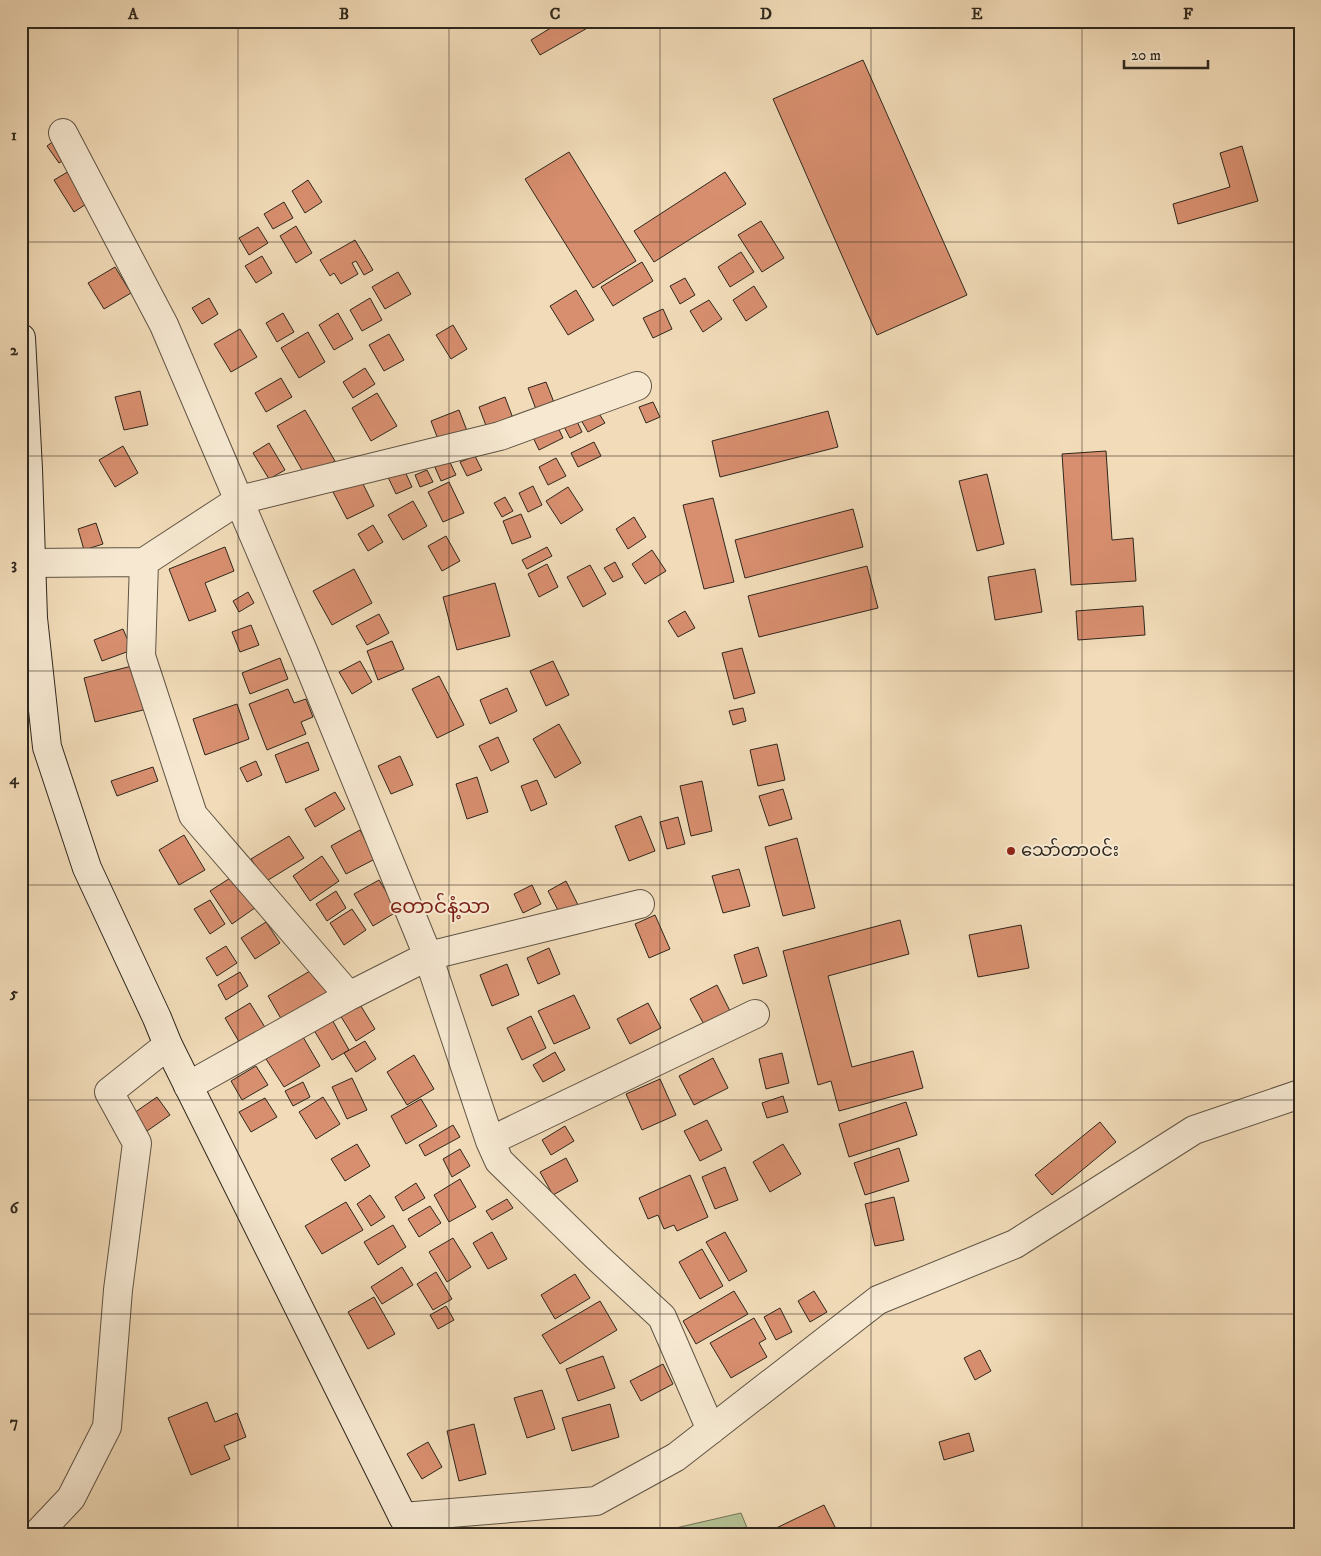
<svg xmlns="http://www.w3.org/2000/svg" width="1321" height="1556" font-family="'IM FELL DW Pica','Noto Sans Myanmar',serif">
  <rect width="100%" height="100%" fill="#f1dbb8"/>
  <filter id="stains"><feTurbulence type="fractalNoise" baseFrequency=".004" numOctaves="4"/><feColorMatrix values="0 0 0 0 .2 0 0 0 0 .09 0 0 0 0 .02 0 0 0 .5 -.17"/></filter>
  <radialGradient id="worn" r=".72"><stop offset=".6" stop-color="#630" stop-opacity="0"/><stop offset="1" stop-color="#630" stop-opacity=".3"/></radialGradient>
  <path fill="#b4c193" stroke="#727458" d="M741 1513 750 1535H645Z"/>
  <path fill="#d88f6f" stroke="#2f271d" d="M562 21 598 22 540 55 531 40Z
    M863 60 967 295 877 335 773 99Z
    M59 137 71 155 59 163 47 146Z
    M1242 146 1258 201 1178 224 1173 204 1230 187 1220 153Z
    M569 152 636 261 593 288 525 179Z
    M76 167 94 199 74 212 54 180Z
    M725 172 746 204 654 262 634 231Z
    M308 180 322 202 305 213 292 191Z
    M284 202 293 218 273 229 264 214Z
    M761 221 784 258 762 272 738 235Z
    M296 226 312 253 296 263 280 236Z
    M258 227 268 243 249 255 239 238Z
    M355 240 373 270 364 275 356 261 352 263 358 274 341 284 334 273 330 276 320 260Z
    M741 252 754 272 730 287 718 267Z
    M262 256 272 273 256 283 245 266Z
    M642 262 653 281 613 306 601 287Z
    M115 267 131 293 104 309 88 283Z
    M398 272 411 294 385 309 372 287Z
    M685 278 695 295 680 304 670 286Z
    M754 286 767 307 746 321 733 300Z
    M576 290 594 320 568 335 550 306Z
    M209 298 218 314 202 324 192 308Z
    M370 298 382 320 362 331 350 310Z
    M709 300 722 319 703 332 690 311Z
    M663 309 672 329 653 338 643 318Z
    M283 313 294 332 277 342 266 323Z
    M338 313 353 339 334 350 319 325Z
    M453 325 467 349 451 359 436 335Z
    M240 329 257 357 231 372 214 344Z
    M308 332 325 362 299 378 281 348Z
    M389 334 404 360 384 371 369 345Z
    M365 368 375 384 353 398 343 382Z
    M281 378 292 397 266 412 255 393Z
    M546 382 555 405 537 412 528 388Z
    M140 391 148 425 124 430 115 397Z
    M377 393 397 426 371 441 352 408Z
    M505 397 514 421 488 431 479 407Z
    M653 402 660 417 646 423 639 407Z
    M305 410 335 461 306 477 277 426Z
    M459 410 469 436 441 447 431 421Z
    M828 411 838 447 720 477 712 441Z
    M598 412 605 423 588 432 581 420Z
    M574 415 582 432 570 438 561 421Z
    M554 419 563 438 539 450 530 431Z
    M594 442 601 456 578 467 571 453Z
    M269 443 285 470 269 479 253 453Z
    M123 446 138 473 115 487 99 460Z
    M1106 451 1112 540 1133 538 1136 581 1071 585 1062 454Z
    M475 456 482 470 467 476 460 462Z
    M448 458 456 475 441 481 434 465Z
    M556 458 566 476 548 485 539 467Z
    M403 467 412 487 396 494 387 475Z
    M427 470 433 482 420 487 415 475Z
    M987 474 1004 544 977 551 959 481Z
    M360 478 374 506 347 519 333 492Z
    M449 482 464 513 443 522 428 492Z
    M533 486 542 505 528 512 519 493Z
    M568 487 583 510 561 524 546 501Z
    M505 497 513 511 502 517 494 503Z
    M713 498 734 582 704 589 683 505Z
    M413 501 427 526 403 540 388 515Z
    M853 509 863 547 745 578 735 540Z
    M521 514 531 537 512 544 503 521Z
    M634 517 646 537 628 549 616 529Z
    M96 523 103 544 84 550 78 529Z
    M373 525 383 542 368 551 358 534Z
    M446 536 460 561 442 571 428 546Z
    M225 547 234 571 205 583 216 611 189 621 169 569Z
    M547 547 552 556 527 569 522 560Z
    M652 550 666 571 645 584 632 564Z
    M615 562 623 577 613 582 604 568Z
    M547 564 558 587 539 597 528 574Z
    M590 565 606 594 583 607 567 577Z
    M867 566 878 608 759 637 748 596Z
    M354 569 372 603 332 625 313 591Z
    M1035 569 1042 612 995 620 988 577Z
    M495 583 510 636 457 650 443 597Z
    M248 592 254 603 239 612 233 601Z
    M1143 606 1145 635 1078 640 1076 611Z
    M685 611 695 628 678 637 668 621Z
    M379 614 389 633 367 645 356 626Z
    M251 625 259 645 240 652 232 632Z
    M123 629 132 650 102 661 94 640Z
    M392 641 404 669 378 680 367 651Z
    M742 648 755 693 734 699 722 653Z
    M280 658 288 679 250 694 242 673Z
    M360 661 372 682 352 694 339 672Z
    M553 661 569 695 546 706 530 671Z
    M140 664 151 708 95 722 84 678Z
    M439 676 464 725 437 738 412 689Z
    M507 688 517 711 490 724 480 700Z
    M288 689 294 703 306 699 313 717 301 722 306 734 267 750 249 704Z
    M237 704 249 739 205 755 193 719Z
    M743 708 746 721 733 725 729 711Z
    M559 724 581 763 555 778 533 739Z
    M498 737 509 762 491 771 479 746Z
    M308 742 319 770 286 783 275 755Z
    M777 744 785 780 758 786 750 750Z
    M400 756 413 785 391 794 378 766Z
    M256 761 262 775 247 782 240 768Z
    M153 767 158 781 117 796 111 781Z
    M477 777 488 812 467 819 456 784Z
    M537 780 547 804 531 811 521 786Z
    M702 781 712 831 691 836 680 786Z
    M783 789 792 819 769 826 759 796Z
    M335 792 345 809 315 827 305 809Z
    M641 816 655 851 629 861 615 826Z
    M678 817 685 844 667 849 660 822Z
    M360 830 375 859 346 874 331 846Z
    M184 835 205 870 179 885 159 850Z
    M289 836 304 858 265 882 251 859Z
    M797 838 815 908 783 916 765 847Z
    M322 856 339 881 310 901 293 876Z
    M739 869 750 906 723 913 712 876Z
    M238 873 259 905 232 924 210 891Z
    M379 880 398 911 373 926 354 894Z
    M566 881 580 909 562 918 548 891Z
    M532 885 541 904 523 913 514 894Z
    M336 891 346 908 327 921 316 904Z
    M210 900 225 924 210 934 194 909Z
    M352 909 366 930 344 945 330 923Z
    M655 915 670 949 649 958 635 924Z
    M900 920 909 954 828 976 852 1067 913 1051 923 1088 839 1111 831 1081 818 1085 783 951Z
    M266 922 280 943 255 959 241 938Z
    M1021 925 1029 968 978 977 969 935Z
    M226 946 237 963 217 976 206 958Z
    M758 947 767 976 743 984 734 955Z
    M549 948 560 974 538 984 527 958Z
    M507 964 519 995 492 1006 480 975Z
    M315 968 334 1001 287 1029 268 996Z
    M240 972 248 986 226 1000 218 985Z
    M717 985 732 1015 706 1028 690 999Z
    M574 995 590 1028 554 1044 538 1011Z
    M250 1003 266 1029 241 1045 225 1018Z
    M359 1003 375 1029 356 1041 340 1015Z
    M648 1003 661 1028 630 1044 617 1019Z
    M330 1016 349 1050 332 1060 312 1027Z
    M531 1016 546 1048 522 1060 507 1028Z
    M303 1037 320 1066 284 1087 266 1059Z
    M365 1041 376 1059 356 1072 344 1053Z
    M555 1052 565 1070 543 1082 533 1065Z
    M782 1053 789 1083 766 1089 759 1059Z
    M414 1055 434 1089 407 1105 387 1072Z
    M713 1058 728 1088 694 1105 679 1076Z
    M256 1066 268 1085 242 1100 231 1081Z
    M352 1078 367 1110 347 1119 332 1087Z
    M660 1079 676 1115 642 1130 626 1094Z
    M303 1082 310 1097 293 1106 285 1091Z
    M783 1096 788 1112 767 1118 762 1103Z
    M157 1097 170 1115 147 1131 134 1113Z
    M323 1097 340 1124 316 1139 299 1112Z
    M265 1098 277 1117 251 1132 239 1112Z
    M421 1099 437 1126 406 1144 391 1116Z
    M906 1102 917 1135 849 1157 839 1124Z
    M707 1120 722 1150 700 1161 684 1131Z
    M1100 1122 1116 1142 1052 1195 1035 1175Z
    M453 1125 460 1137 425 1156 419 1145Z
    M565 1126 574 1141 551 1155 542 1140Z
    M357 1144 370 1166 345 1181 331 1159Z
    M783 1144 801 1174 770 1192 753 1162Z
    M899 1148 909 1181 865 1195 854 1163Z
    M460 1149 470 1166 452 1177 443 1159Z
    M566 1158 578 1181 553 1195 540 1172Z
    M725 1167 738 1200 715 1209 702 1177Z
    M690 1175 708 1217 677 1231 674 1225 664 1229 658 1215 648 1219 639 1198Z
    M460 1179 476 1207 449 1222 434 1195Z
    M416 1183 425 1198 403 1211 395 1197Z
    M370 1195 385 1217 371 1226 357 1204Z
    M894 1197 904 1240 875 1246 865 1204Z
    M507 1199 513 1208 492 1220 486 1211Z
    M346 1202 363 1230 322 1254 305 1226Z
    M430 1206 441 1223 419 1237 408 1219Z
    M393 1225 406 1247 378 1265 364 1242Z
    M492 1232 507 1259 488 1269 473 1243Z
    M725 1232 747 1271 729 1281 706 1242Z
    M453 1238 471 1267 447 1282 429 1252Z
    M702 1249 723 1286 700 1299 679 1262Z
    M402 1267 413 1285 382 1304 371 1287Z
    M436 1272 452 1299 433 1310 417 1284Z
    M575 1274 590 1298 555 1319 541 1295Z
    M734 1291 748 1314 696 1344 683 1321Z
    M814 1291 827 1312 810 1322 798 1301Z
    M374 1297 395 1334 368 1349 348 1312Z
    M600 1301 617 1330 560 1364 542 1335Z
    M446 1306 454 1320 438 1329 430 1315Z
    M780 1308 792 1332 776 1340 764 1317Z
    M754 1318 766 1339 759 1343 767 1357 731 1378 710 1343Z
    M980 1350 991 1371 975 1380 964 1358Z
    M603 1356 615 1388 578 1401 566 1369Z
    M663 1364 673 1384 641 1401 630 1381Z
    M542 1390 555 1429 527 1438 514 1398Z
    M207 1402 215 1422 237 1413 246 1437 224 1446 230 1459 191 1475 168 1418Z
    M610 1404 619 1437 572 1451 562 1418Z
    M474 1424 486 1474 459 1481 447 1431Z
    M969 1433 974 1451 944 1460 939 1442Z
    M428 1442 442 1467 422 1479 407 1454Z
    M824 1505 839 1535H770L768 1532Z
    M951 1529 958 1531 962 1535H939L944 1530Z"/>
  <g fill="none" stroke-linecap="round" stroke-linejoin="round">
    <g stroke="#605444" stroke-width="30">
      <path id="street" d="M63 133 164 325 304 653 428 956 490 1141 499 1161 597 1257 662 1317 711 1430
        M21 560 31 563 144 562 239 500 500 436 637 386
        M144 562 141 656 193 815 349 996
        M188 1086 349 996 428 956 640 904
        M490 1141 755 1014
        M403 1517 596 1501 676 1457 878 1300 1015 1244 1194 1130 1300 1094
        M36 1535 71 1498 107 1427 118 1290 137 1143 109 1092 168 1045"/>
    </g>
    <g stroke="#2f271d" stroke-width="30">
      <path id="secondary" d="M21 338 28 469 33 618 47 747 87 868 157 1018 168 1045 403 1517 414 1535"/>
    </g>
    <use href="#street" stroke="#f6e8d1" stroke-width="28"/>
    <use href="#secondary" stroke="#f6e8d1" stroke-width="28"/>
  </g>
  <path fill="none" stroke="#2f271d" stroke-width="1" stroke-opacity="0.55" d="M238 21V1535M449 21V1535M660 21V1535M871 21V1535M1082 21V1535M21 242H1300M21 456H1300M21 671H1300M21 885H1300M21 1100H1300M21 1314H1300"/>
  <circle fill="#8f2418" stroke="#f6e8d1" stroke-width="2" cx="1011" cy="851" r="5"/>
  <g text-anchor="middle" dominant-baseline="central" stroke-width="4" stroke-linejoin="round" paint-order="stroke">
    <g font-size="18" fill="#2f271d" stroke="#f6e8d1" text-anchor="start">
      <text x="1021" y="851">သော်တာဝင်း</text>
    </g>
    <g font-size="20" fill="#7a1f14" stroke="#f6e8d1">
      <text x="440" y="907">တောင်နံ့သာ</text>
    </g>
  </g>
  <rect width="1321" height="1556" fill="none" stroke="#f1dbb8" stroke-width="55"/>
  <path d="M1124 60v8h84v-8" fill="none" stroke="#2f271d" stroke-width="2.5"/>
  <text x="1131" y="60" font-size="15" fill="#2f271d" stroke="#f6e8d1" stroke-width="4" paint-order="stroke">20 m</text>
  <rect x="28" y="28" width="1266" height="1500" fill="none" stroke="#2f271d" stroke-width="2"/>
  <g font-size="16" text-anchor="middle" font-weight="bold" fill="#2f271d">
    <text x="133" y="19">A</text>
    <text x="344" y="19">B</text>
    <text x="555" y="19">C</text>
    <text x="766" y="19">D</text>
    <text x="977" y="19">E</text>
    <text x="1188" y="19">F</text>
    <text x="14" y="140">1</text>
    <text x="14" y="355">2</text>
    <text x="14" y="569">3</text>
    <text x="14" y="784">4</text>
    <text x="14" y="998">5</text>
    <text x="14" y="1213">6</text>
    <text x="14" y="1427">7</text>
  </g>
  <rect width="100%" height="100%" filter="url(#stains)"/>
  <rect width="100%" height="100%" fill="url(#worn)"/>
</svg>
